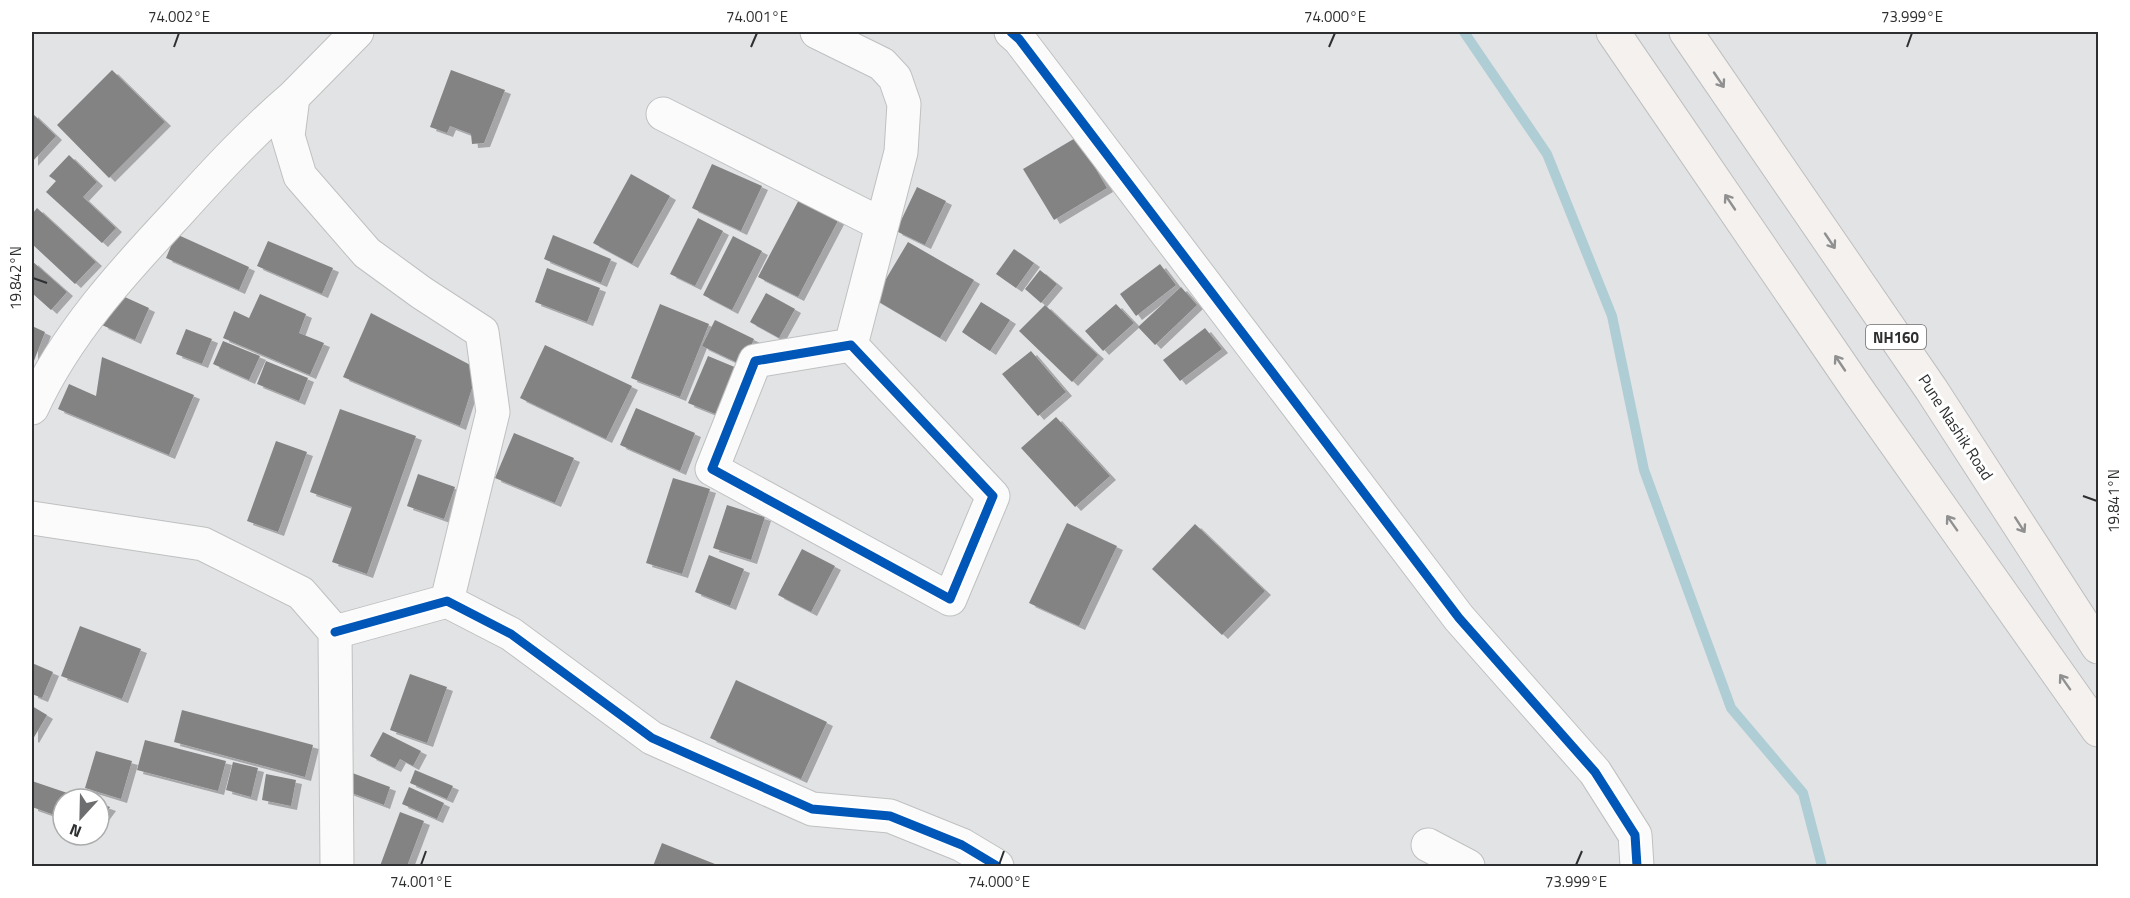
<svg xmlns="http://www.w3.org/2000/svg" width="2130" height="898" font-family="'Titillium Web',sans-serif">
  <defs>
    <filter id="shadow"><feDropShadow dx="6" dy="4" stdDeviation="0" flood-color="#0004"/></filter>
  </defs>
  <rect width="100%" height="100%" fill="#e2e3e5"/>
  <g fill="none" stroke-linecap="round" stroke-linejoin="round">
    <path stroke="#afcdd4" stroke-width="10" d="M1464 32 1547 154 1612 316 1644 470 1731 708 1803 793 1822 866"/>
  </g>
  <path fill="#838384" filter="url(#shadow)" d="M112 70 165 122 109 178 57 125Z
    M451 70 505 90 484 143 472 144 471 134 450 126 447 133 430 127Z
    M32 113 56 136 32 162Z
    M1077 137 1107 188 1054 220 1023 169Z
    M69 155 97 182 83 197 116 228 102 243 46 192 56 181 49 176Z
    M712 164 762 186 741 231 692 208Z
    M631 174 670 196 632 264 593 243Z
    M917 187 946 201 925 245 896 231Z
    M802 194 841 215 798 297 758 277Z
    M37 208 96 262 75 284 32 244V214Z
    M698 218 723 231 695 286 670 274Z
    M176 234 249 267 239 290 166 258Z
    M553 235 611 259 601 283 544 259Z
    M733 236 762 251 732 310 703 295Z
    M268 241 333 268 322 294 257 266Z
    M908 242 974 280 940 338 874 299Z
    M1014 249 1034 263 1016 288 996 274Z
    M32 261 67 292 51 310 32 293Z
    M1160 264 1176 285 1136 316 1120 294Z
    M547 268 600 288 587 322 535 302Z
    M1040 270 1057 284 1041 303 1025 289Z
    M1181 287 1197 305 1155 345 1138 327Z
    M116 293 149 308 135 340 102 325Z
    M766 293 795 309 779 338 750 322Z
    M260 294 306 314 299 333 324 343 310 375 223 338 234 311 249 318Z
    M981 302 1010 320 990 351 962 332Z
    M660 304 709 324 680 397 631 378Z
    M1116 304 1134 323 1103 351 1085 331Z
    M1045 305 1098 355 1072 382 1019 331Z
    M371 313 478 369 460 426 343 377Z
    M715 320 754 339 742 365 702 346Z
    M32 326 45 332 32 366Z
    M1205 328 1222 349 1180 381 1163 360Z
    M186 329 212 339 202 364 176 354Z
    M223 341 260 356 249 380 213 364Z
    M545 345 632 386 606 439 520 398Z
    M1031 351 1066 392 1038 416 1002 374Z
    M708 356 737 368 718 415 688 403Z
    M102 357 194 395 169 455 58 409 69 384 96 396Z
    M266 361 308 378 299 401 257 384Z
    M636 408 695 433 680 471 620 445Z
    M340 409 416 436 367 574 332 562 352 507 310 492Z
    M1056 417 1110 476 1075 507 1021 448Z
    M514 433 574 458 555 503 495 478Z
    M276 441 307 452 278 532 247 521Z
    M418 474 455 487 444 519 407 506Z
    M673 478 710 489 682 574 646 563Z
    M727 505 765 517 751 560 713 548Z
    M1067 523 1117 546 1079 626 1029 603Z
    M1195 524 1265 591 1222 635 1152 569Z
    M802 549 835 566 811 612 778 595Z
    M709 555 744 569 730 606 695 592Z
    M80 626 141 649 122 699 61 676Z
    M32 663 53 672 42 698 32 694Z
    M410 674 447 687 427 743 390 730Z
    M736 680 827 722 801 779 710 738Z
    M32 706 47 715 33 739 32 738Z
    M182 710 313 745 305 777 174 742Z
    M383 732 421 751 413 766 400 759 395 768 370 756Z
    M145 740 226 761 218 791 137 770Z
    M96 751 132 761 121 799 85 788Z
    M233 762 258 768 251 797 226 790Z
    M415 770 453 786 447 799 410 783Z
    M347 771 390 787 384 805 341 789Z
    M266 774 296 780 291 806 262 800Z
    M32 781 85 799H63V818L32 807Z
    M409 787 444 803 437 819 402 804Z
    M99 803 110 807 99 822Z
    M400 812 424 821 407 866H380Z
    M662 843 720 866H653Z"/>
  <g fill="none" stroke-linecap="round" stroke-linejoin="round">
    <g stroke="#bfc0c1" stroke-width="35">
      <path id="minor" d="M357 32 293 97 288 136 300 176 367 253 422 293 482 332 493 412 447 601
        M817 32 882 64 895 78 904 104 901 152 851 345
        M1011 32 1019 39 1459 618 1595 772 1635 835 1637 866
        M663 114 881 224
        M851 345 993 496 950 599 712 469 755 361Z
        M32 408C66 334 121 274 177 214 214 173 251 133 293 97
        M32 518 203 544 301 593 335 632 337 866
        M335 632 447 601 511 634 652 738 812 809 890 816 962 845 997 866
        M1428 845 1468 866"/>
    </g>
    <g stroke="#bfbfc0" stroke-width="35">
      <path id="major" d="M1613 32 1860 393 2098 730
        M1686 32 1931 389 2098 647"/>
    </g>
    <use href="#minor" stroke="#fbfbfb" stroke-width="33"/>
    <use href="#major" stroke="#f4f1ef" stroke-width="33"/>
    <g stroke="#fff" stroke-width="13">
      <path id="cycleway" d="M1011 32 1019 39 1459 618 1595 772 1635 835 1637 866
        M851 345 993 496 950 599 712 469 755 361Z
        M335 632 447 601 511 634 652 738 812 809 890 816 962 845 997 866"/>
    </g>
    <use href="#cycleway" stroke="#0057b8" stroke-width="9"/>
  </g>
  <defs><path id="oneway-shaft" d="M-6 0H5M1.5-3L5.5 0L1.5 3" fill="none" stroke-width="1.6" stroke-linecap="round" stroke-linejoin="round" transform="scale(1.5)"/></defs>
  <g stroke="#919090">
    <use href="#oneway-shaft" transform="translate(1719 80) rotate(56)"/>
    <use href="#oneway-shaft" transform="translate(1730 202) rotate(-124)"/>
    <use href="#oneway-shaft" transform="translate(1830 241) rotate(56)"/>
    <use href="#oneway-shaft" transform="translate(1840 363) rotate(-124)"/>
    <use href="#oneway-shaft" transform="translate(1952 523) rotate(-125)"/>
    <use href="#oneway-shaft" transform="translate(2020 525) rotate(57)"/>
    <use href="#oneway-shaft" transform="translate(2065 682) rotate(-125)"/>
  </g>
  <path fill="none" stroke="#2e2f30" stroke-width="2" d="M174 47 179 33M751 47 757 33M1329 47 1335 33M1907 47 1912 33M33 278 47 283M2083 496 2097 501M421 865 426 851M999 865 1004 851M1576 865 1582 851"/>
  <g text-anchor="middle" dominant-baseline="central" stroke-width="6" stroke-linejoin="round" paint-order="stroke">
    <rect fill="#fff" stroke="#6d6d6e" stroke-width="1.5" x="1866" y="325" width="60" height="24" rx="4.5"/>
    <g font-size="15" font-weight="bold" fill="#2e2f30">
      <text x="1896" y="337">NH160</text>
    </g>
    <g font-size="16" fill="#2e2f30" stroke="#fff">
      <text transform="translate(1956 427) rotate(57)">Pune Nashik Road</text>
    </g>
  </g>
  <rect width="2130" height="898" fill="none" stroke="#ffffff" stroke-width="66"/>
  <g transform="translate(81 817) rotate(202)"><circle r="28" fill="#ffffff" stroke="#abacac" stroke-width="1.5"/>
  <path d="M0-4.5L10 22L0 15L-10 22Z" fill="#6d6e6f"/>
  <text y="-9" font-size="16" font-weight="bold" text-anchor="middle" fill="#2e2f30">N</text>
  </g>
  <rect x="33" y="33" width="2064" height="832" fill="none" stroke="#2e2f30" stroke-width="2"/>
  <g font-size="15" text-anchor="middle" fill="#2e2f30">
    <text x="179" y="22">74.002°E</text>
    <text x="757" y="22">74.001°E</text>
    <text x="1335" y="22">74.000°E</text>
    <text x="1912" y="22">73.999°E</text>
    <text transform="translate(16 278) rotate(-90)" y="5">19.842°N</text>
    <text transform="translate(2114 501) rotate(-90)" y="5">19.841°N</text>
    <text x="421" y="887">74.001°E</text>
    <text x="999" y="887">74.000°E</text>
    <text x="1576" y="887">73.999°E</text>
  </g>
</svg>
